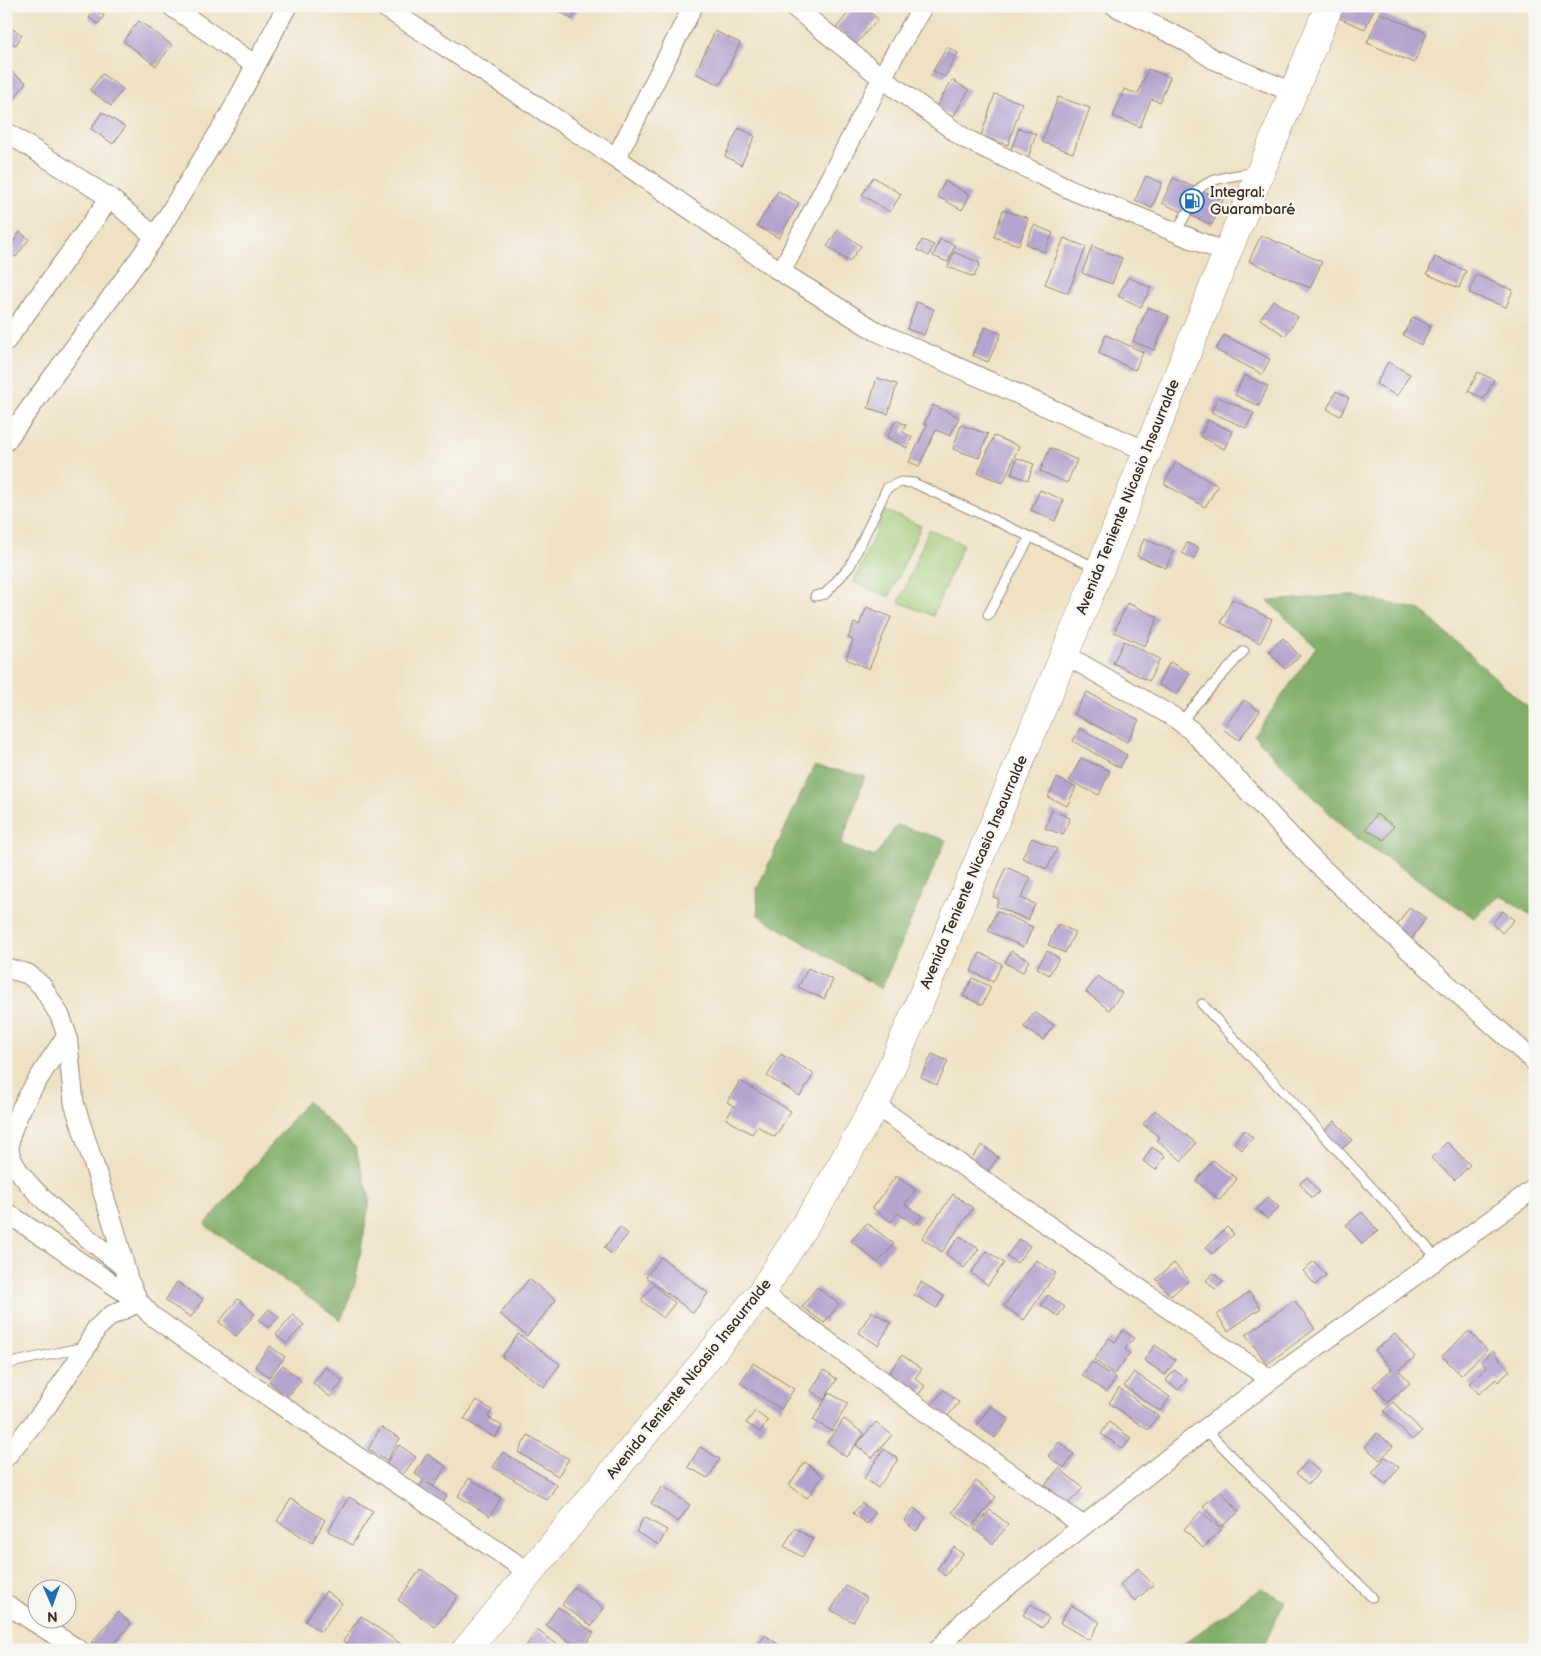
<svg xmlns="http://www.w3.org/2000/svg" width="1541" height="1656" font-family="'Balsamiq Sans',sans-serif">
  <rect width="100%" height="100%" fill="#f6f6f2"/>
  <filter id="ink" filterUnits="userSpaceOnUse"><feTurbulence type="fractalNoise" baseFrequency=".02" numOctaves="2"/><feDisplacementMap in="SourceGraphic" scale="10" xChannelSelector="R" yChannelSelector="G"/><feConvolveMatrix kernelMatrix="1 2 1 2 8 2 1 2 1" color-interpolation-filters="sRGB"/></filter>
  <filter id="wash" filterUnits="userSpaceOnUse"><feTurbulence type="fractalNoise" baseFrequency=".0096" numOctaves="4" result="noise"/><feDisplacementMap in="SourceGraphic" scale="20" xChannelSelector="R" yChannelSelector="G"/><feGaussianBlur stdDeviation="1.12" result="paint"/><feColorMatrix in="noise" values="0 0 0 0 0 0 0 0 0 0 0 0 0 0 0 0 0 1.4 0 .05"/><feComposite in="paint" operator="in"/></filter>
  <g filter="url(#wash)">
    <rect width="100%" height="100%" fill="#efe1c3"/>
    <path fill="#a2ca76" stroke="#6e7a4a" d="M885 510 921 526 889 597 854 582Z
      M929 529 963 544 933 616 899 602Z"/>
    <path fill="#81ae67" stroke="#5e6c42" d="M1349 595 1421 610 1535 714V913L1532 916 1501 895 1474 918 1347 831 1254 736 1316 647 1268 601Z
      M814 766 865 776 841 845 875 857 897 825 946 840 881 989 758 915 757 889Z
      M307 1101 355 1147 370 1199 355 1283 341 1320 205 1225Z
      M1261 1588 1285 1601 1261 1650H1175Z"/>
    <g id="blocks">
      <path fill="#b3a3ce" d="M550 6H573L578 9 572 19Z
        M854 6H862L878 19 856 44 836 28Z
        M1344 6H1374L1375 7 1365 29 1339 18Z
        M95 10 104 16 98 24 89 18Z
        M1380 13 1427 33 1414 63 1367 43Z
        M139 21 172 45 156 66 123 41Z
        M6 25 22 35 16 45 6 40Z
        M715 31 740 43 720 85 695 73Z
        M947 47 958 53 945 77 933 71Z
        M7 69 26 82 8 108 6 107Z
        M1148 69 1170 77 1160 102 1151 99 1140 127 1113 116 1124 89 1138 94Z
        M102 74 123 89 111 106 90 90Z
        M952 80 969 90 953 117 936 107Z
        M995 94 1022 103 1008 145 981 136Z
        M1058 97 1090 108 1073 153 1042 142Z
        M102 112 125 127 113 144 91 129Z
        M739 128 755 136 741 165 725 156Z
        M1019 128 1036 134 1028 158 1010 152Z
        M1146 176 1162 183 1152 208 1135 200Z
        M873 177 901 194 890 212 862 195Z
        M1173 178 1223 200 1212 225 1162 203Z
        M945 181 970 195 962 210 937 196Z
        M778 191 799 203 779 238 757 226Z
        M1003 210 1028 218 1019 245 994 237Z
        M1034 225 1053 233 1044 252 1026 244Z
        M838 230 861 246 849 262 827 246Z
        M20 232 29 239 16 257 7 251Z
        M1261 235 1322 262 1310 288 1249 261Z
        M1064 238 1086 247 1068 293 1045 284Z
        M940 239 955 245 948 262 933 256Z
        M922 240 934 245 929 256 917 250Z
        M1092 246 1122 258 1112 284 1082 273Z
        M954 252 980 263 974 277 948 267Z
        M1435 257 1466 271 1459 288 1427 274Z
        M1476 275 1513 290 1506 307 1469 293Z
        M1128 277 1151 288 1141 307 1118 296Z
        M1273 300 1298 317 1285 336 1260 319Z
        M917 302 934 309 924 335 907 329Z
        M1148 307 1169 316 1154 350 1133 341Z
        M1413 317 1431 326 1421 345 1403 335Z
        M985 327 1001 334 988 362 972 355Z
        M1106 335 1143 352 1135 370 1098 353Z
        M1224 335 1270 359 1262 374 1216 350Z
        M1388 362 1410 374 1397 396 1376 384Z
        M1478 372 1494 380 1484 399 1468 391Z
        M1244 375 1268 386 1259 406 1235 395Z
        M877 378 897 384 888 414 868 408Z
        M1336 391 1349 398 1340 416 1327 409Z
        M1218 397 1254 413 1246 428 1211 412Z
        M933 405 959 417 950 436 936 430 919 466 909 462 927 425 924 424Z
        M896 420 906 425 902 432 912 437 907 448 887 437Z
        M1208 420 1233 432 1224 449 1200 436Z
        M961 425 988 434 979 458 953 449Z
        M994 436 1019 446 1003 483 978 473Z
        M1050 448 1077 460 1067 483 1040 471Z
        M1017 458 1034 464 1028 480 1011 474Z
        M1176 462 1218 486 1205 507 1164 484Z
        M1040 490 1064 500 1055 521 1031 510Z
        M1144 539 1173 551 1166 568 1137 556Z
        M1187 543 1199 548 1194 559 1182 553Z
        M1232 599 1272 619 1260 643 1221 623Z
        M1127 603 1158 617 1145 646 1114 632Z
        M867 607 891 617 869 669 846 659 853 640 848 638 854 623 859 625Z
        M1283 638 1300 656 1285 669 1269 651Z
        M1124 641 1160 659 1149 681 1113 663Z
        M1170 662 1190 673 1177 695 1158 684Z
        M1087 692 1139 720 1127 742 1074 714Z
        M1244 700 1260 711 1239 740 1223 729Z
        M1080 728 1127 755 1120 768 1073 741Z
        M1081 758 1110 771 1099 795 1069 781Z
        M1057 778 1076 787 1067 806 1048 797Z
        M1052 810 1070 818 1063 835 1045 828Z
        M1376 814 1394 826 1384 840 1366 829Z
        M1032 838 1057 849 1047 869 1022 858Z
        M1006 867 1031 878 1021 898 1035 904 1028 920 996 906 999 899 993 897Z
        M1409 907 1426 918 1411 940 1395 929Z
        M997 911 1033 927 1024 947 988 931Z
        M1503 911 1514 920 1502 933 1492 923Z
        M1058 924 1075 932 1065 953 1048 945Z
        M1011 951 1029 960 1023 972 1005 963Z
        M1047 951 1059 958 1049 975 1037 968Z
        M980 953 1002 964 993 982 971 971Z
        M808 968 833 980 824 999 798 987Z
        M1098 976 1122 993 1109 1010 1086 992Z
        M973 978 991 987 982 1005 963 996Z
        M1034 1012 1054 1025 1043 1040 1024 1027Z
        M781 1054 814 1074 800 1096 767 1076Z
        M932 1054 948 1061 937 1085 921 1077Z
        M740 1081 791 1111 775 1137 757 1126 752 1134 726 1119 734 1106 727 1102Z
        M1155 1110 1196 1143 1182 1161 1157 1140 1159 1137 1143 1124Z
        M1335 1121 1352 1140 1339 1151 1322 1133Z
        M1244 1130 1253 1138 1242 1150 1234 1143Z
        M1447 1142 1470 1165 1455 1180 1431 1158Z
        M982 1145 998 1157 986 1174 969 1162Z
        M1152 1147 1165 1156 1156 1170 1143 1161Z
        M1213 1160 1237 1179 1220 1200 1196 1181Z
        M896 1176 916 1190 905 1204 922 1216 915 1225 898 1213 891 1222 873 1208Z
        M1307 1177 1319 1192 1312 1198 1300 1183Z
        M953 1194 973 1208 942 1252 922 1238Z
        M1268 1197 1279 1207 1267 1219 1257 1209Z
        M1362 1212 1378 1231 1362 1244 1346 1225Z
        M867 1223 894 1244 878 1263 851 1241Z
        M620 1227 628 1234 612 1254 604 1248Z
        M1227 1227 1234 1234 1212 1254 1206 1247Z
        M960 1236 979 1249 964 1268 946 1254Z
        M1019 1239 1030 1246 1017 1263 1007 1256Z
        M987 1251 1004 1263 988 1285 971 1273Z
        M661 1257 708 1293 693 1313 646 1277Z
        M1036 1260 1056 1273 1024 1320 1004 1306Z
        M1314 1261 1326 1275 1315 1285 1303 1271Z
        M1174 1263 1189 1280 1171 1296 1156 1279Z
        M1214 1273 1223 1282 1215 1289 1206 1280Z
        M529 1279 556 1300 527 1336 500 1314Z
        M177 1282 203 1299 191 1317 165 1301Z
        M921 1282 944 1296 937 1308 914 1295Z
        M654 1285 675 1303 663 1318 641 1300Z
        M817 1287 839 1304 824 1323 802 1307Z
        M1249 1292 1261 1308 1228 1331 1217 1315Z
        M1048 1295 1065 1307 1058 1316 1041 1305Z
        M238 1299 255 1314 236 1336 219 1322Z
        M1294 1300 1315 1329 1267 1364 1246 1335Z
        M269 1309 279 1317 269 1328 259 1320Z
        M872 1311 891 1323 878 1345 858 1333Z
        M293 1315 304 1325 286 1344 276 1335Z
        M1123 1330 1134 1338 1125 1349 1130 1353 1114 1374 1094 1360 1109 1338 1115 1342Z
        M1469 1331 1487 1350 1461 1375 1442 1356Z
        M518 1334 560 1364 544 1387 502 1357Z
        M1395 1334 1415 1357 1399 1370 1410 1383 1388 1402 1373 1386 1392 1369 1375 1350Z
        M1155 1345 1176 1360 1165 1375 1144 1360Z
        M270 1346 285 1357 269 1377 255 1366Z
        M1493 1351 1510 1371 1498 1382 1496 1379 1479 1394 1469 1383 1487 1368 1481 1362Z
        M902 1355 922 1369 915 1378 925 1386 917 1396 888 1374Z
        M1092 1362 1116 1379 1106 1392 1082 1375Z
        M753 1363 794 1389 781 1409 740 1383Z
        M283 1365 301 1381 287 1397 269 1381Z
        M326 1367 343 1381 330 1397 313 1383Z
        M824 1370 837 1379 824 1400 811 1391Z
        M1174 1370 1187 1379 1179 1390 1166 1381Z
        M1134 1372 1170 1397 1160 1411 1124 1386Z
        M1119 1388 1158 1416 1148 1430 1109 1403Z
        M944 1390 959 1402 947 1417 932 1404Z
        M829 1393 848 1403 832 1431 813 1420Z
        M477 1400 492 1410 488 1417 502 1426 495 1438 464 1419Z
        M1393 1402 1422 1431 1412 1440 1384 1411Z
        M991 1406 1009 1419 995 1438 977 1425Z
        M755 1411 768 1421 760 1432 746 1423Z
        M844 1419 864 1434 846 1457 827 1442Z
        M876 1422 892 1435 872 1458 856 1445Z
        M1109 1422 1131 1438 1123 1449 1101 1434Z
        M381 1427 400 1438 387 1460 368 1449Z
        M1377 1433 1393 1446 1380 1460 1365 1447Z
        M528 1435 569 1459 558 1476 518 1452Z
        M1059 1442 1074 1454 1064 1468 1048 1456Z
        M399 1445 416 1457 402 1476 386 1464Z
        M700 1447 720 1459 708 1478 688 1467Z
        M884 1449 898 1459 878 1488 864 1478Z
        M503 1452 557 1485 547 1500 493 1467Z
        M427 1454 446 1466 434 1486 428 1483 447 1496 442 1503 418 1488 424 1480 415 1474Z
        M1385 1457 1399 1467 1386 1484 1372 1474Z
        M1308 1461 1320 1472 1308 1484 1296 1473Z
        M805 1462 823 1476 807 1498 789 1485Z
        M1059 1468 1083 1488 1068 1504 1045 1485Z
        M469 1478 501 1498 490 1516 458 1496Z
        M976 1481 996 1497 972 1527 952 1512Z
        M663 1486 690 1505 678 1522 651 1503Z
        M1221 1491 1239 1512 1221 1527 1203 1506Z
        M349 1497 373 1511 352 1545 328 1531Z
        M291 1499 325 1520 312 1543 277 1521Z
        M862 1503 875 1513 867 1524 853 1513Z
        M914 1508 926 1518 916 1531 904 1521Z
        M990 1510 1008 1524 993 1544 974 1529Z
        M1201 1511 1221 1530 1203 1548 1184 1529Z
        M644 1517 667 1530 659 1545 636 1532Z
        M795 1528 813 1539 802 1557 784 1546Z
        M954 1547 963 1554 945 1576 937 1569Z
        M1138 1568 1153 1585 1135 1601 1120 1585Z
        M421 1569 458 1596 435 1627 398 1600Z
        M846 1586 867 1598 853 1622 831 1610Z
        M574 1587 604 1608 592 1626 562 1605Z
        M326 1591 342 1603 321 1632 305 1621Z
        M1031 1604 1049 1618 1042 1628 1023 1615Z
        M1071 1605 1100 1622 1089 1640 1060 1623Z
        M558 1607 594 1633 582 1650 546 1625Z
        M118 1612 131 1624 109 1650H98L91 1643Z
        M361 1616 401 1644 397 1650H356L343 1641Z
        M537 1630 565 1650H528L525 1648Z
        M765 1635 786 1650H755Z"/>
    </g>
  </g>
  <g filter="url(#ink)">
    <use href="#blocks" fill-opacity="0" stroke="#958670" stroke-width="1"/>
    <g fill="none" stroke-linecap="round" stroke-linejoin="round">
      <g stroke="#958670" stroke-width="11">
        <path id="service" d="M1198 190C1211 176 1238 176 1256 172
          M1176 232 1186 214
          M815 596 825 594 850 566 887 488 901 482 914 483 1097 568
          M988 615 1030 537
          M1183 724 1188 713 1244 651
          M1202 1004 1438 1259
          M6 1364 84 1347
          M1205 1429 1372 1597"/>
      </g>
      <g stroke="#958670" stroke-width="21">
        <path id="minor" d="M171 6 255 65
          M383 6 616 158 781 272 876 331 1146 451
          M793 6 882 78 964 138 1074 191 1227 253
          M1115 6 1184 40 1213 59 1294 93
          M6 132 110 198 155 237
          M616 158 693 6
          M781 272 892 59 923 6
          M6 341 110 198
          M6 441 155 237 229 116 287 6
          M1064 654 1175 718 1192 731 1311 858 1410 951 1535 1062
          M6 968 28 974 42 986 60 1016 67 1035 74 1103 115 1230 128 1279 139 1302 152 1316 238 1376 530 1573
          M67 1035C51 1060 9 1118 9 1146 8 1181 99 1246 125 1268
          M875 1105 1271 1380
          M6 1212 139 1302 110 1316 96 1329 87 1346 47 1406 6 1457
          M761 1293 1083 1526
          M6 1604 79 1650
          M938 1650 965 1620 1205 1429 1271 1380 1535 1188"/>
      </g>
      <g stroke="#958670" stroke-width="29">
        <path id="primary" d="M466 1650 761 1293 828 1189 875 1105 916 1011 1100 569 1227 253 1329 6"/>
      </g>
      <use href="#service" stroke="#fff" stroke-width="9"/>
      <use href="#minor" stroke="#fff" stroke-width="19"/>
      <use href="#primary" stroke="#fff" stroke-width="28"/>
    </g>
  </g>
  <defs>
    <g id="fuel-ring" transform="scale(1.25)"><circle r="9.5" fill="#f6f6f2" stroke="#1f6fb2" stroke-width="1.5"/><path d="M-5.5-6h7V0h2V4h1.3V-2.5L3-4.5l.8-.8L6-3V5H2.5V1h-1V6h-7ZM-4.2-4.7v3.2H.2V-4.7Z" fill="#1f6fb2"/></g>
  </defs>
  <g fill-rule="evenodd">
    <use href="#fuel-ring" x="1192" y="201"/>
  </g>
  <g text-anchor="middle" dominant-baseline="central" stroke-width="4.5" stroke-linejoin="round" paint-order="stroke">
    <g font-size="15" fill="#3b2a1e" stroke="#f6f6f2" text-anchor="start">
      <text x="1210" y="192">Integral:<tspan x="1210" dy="17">Guarambaré</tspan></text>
    </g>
    <g font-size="15" fill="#3b2a1e" stroke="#f6f6f2">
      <text transform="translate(1128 497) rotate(-68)">Avenida Teniente Nicasio Insaurralde</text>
      <text transform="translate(974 872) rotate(-67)">Avenida Teniente Nicasio Insaurralde</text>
      <text transform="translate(689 1379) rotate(-51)">Avenida Teniente Nicasio Insaurralde</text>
    </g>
  </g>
  <rect width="1541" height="1656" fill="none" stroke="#f6f6f2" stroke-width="25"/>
  <g transform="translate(52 1604) rotate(178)"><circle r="24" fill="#f6f6f2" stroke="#aba49d"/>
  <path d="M0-4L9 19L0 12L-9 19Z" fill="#1f6fb2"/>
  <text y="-8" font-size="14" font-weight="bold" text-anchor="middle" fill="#3b2a1e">N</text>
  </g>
</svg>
